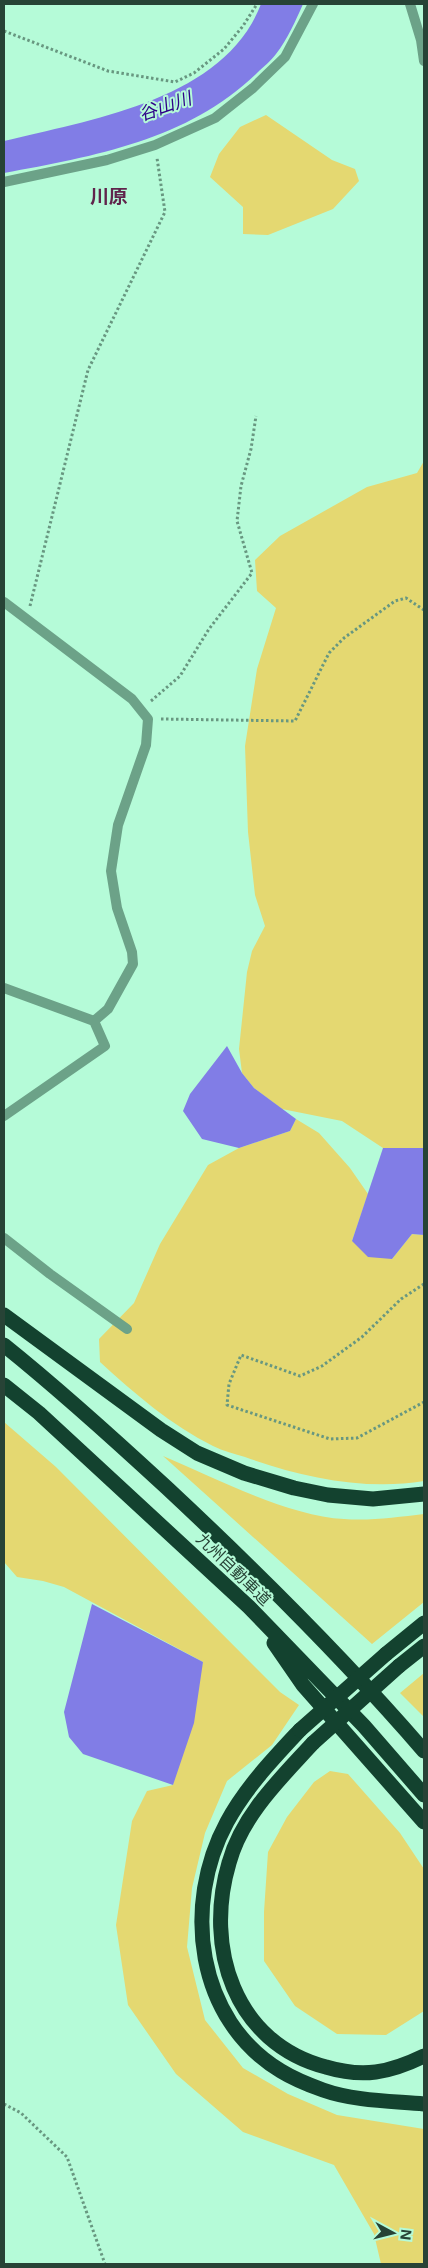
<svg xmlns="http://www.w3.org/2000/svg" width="428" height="2268" font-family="Inter,'Noto Sans JP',sans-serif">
  <rect width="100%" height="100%" fill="#b5fbd8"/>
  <path fill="#e4d871" d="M266 115 332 160 355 169 359 181 333 209 268 235 243 234V207L210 177 219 154 240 127Z
    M424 461V1148H383L342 1121 282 1109 254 1088 242 1073 239 1049 247 972 252 951 265 926 255 895 248 832 245 746 257 669 276 608 257 591 255 560 280 536 367 487 417 473Z
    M296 1119 319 1133 350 1168 368 1194 352 1241 392 1259 412 1234 424 1235V1481C365 1491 301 1477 245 1457 235 1454 223 1451 213 1446 171 1425 135 1394 100 1362L99 1339 134 1303 160 1244 208 1165 239 1148 290 1131Z
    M4 1422 56 1467 280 1692 299 1705 272 1745 227 1781 205 1833 192 1888 187 1947 205 2020 243 2068 288 2094 337 2115 424 2129V2264H381L374 2234 334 2165 243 2132 176 2074 128 2005 116 1925 132 1821 147 1791 173 1785 203 1662 64 1587 43 1581 17 1577 4 1562Z
    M163 1456C215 1478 288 1516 344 1519 370 1521 398 1517 424 1514V1602L372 1644Z
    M424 1673V1717L400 1693Z
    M330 1771 348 1774 400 1833 424 1869V2011L386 2035 337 2034 295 2006 264 1961V1912L268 1852 287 1817 314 1782Z"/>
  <path fill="#817de6" d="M261 4H303C296 20 287 40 276 54 271 61 263 67 257 73 188 140 95 156 4 173V141C92 119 224 100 261 4Z
    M227 1046 242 1073 254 1088 296 1119 290 1131 239 1148 202 1139 183 1111 190 1094Z
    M383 1148H424V1235L412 1234 392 1259 368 1257 352 1241Z
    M92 1604 203 1662 194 1723 173 1785 83 1754 69 1737 64 1712Z"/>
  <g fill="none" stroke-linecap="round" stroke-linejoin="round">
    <path stroke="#689780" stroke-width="3" stroke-dasharray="2.5 2.5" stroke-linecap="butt" d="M4 31 108 71 175 82 194 73 224 49 243 26 257 4
      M30 606 88 370 165 212 157 158
      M151 701 180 676 209 629 252 573 237 521 241 486 251 449 256 416
      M161 719 295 721 329 653 344 638 395 601 406 598 424 610
      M424 1284 401 1299 362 1337 322 1366 300 1376 241 1355 229 1384 227 1405 330 1439 357 1438 424 1402
      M4 2104 21 2113 67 2157 105 2264"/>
    <path stroke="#6ca288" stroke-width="10" d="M410 4 421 40 424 61
      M4 182 107 160 155 145 215 118 253 88 285 57 313 4
      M4 602 132 699 148 719 146 745 118 825 111 871 117 908 132 952 133 964 108 1009 94 1021
      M4 988 94 1021 105 1046 4 1116
      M4 1238 50 1274 127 1329"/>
    <path stroke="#13422f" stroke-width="15" d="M4 1315 161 1430 197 1453 244 1473 294 1488 328 1495 373 1499 424 1494
      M4 1345C60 1390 113 1438 166 1487 256 1571 343 1657 424 1751
      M4 1385 39 1413 249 1607 364 1726 424 1795
      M274 1643 303 1685 424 1822
      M386 1654 424 1623
      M399 1666 424 1646
      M300 1730C273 1759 246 1787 227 1822 182 1905 196 2020 281 2071 294 2079 309 2085 323 2090 354 2101 391 2101 424 2104
      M313 1743C281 1778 242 1815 229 1863 204 1947 234 2043 326 2067 363 2078 389 2073 424 2056"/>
    <path stroke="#13422f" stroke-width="15" d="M300 1730 386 1654
      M313 1743 399 1666"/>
  </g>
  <g text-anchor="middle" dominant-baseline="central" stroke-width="4" stroke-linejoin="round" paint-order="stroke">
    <g font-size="16" fill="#274336" stroke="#b5fbd8">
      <text transform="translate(234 1569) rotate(44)">九州自動車道</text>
    </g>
    <g font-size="18" font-style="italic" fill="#2e0288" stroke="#b5fbd8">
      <text transform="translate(165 106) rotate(-19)">谷山川</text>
    </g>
    <g font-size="19" font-weight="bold" fill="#60244c" stroke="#b5fbd8">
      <text x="109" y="196">川原</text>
    </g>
  </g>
  <rect width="428" height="2268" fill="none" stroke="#274336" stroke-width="10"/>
  <g transform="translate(393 2233) rotate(97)" stroke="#b5fbd8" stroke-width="4" paint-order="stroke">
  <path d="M0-4L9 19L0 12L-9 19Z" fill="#274336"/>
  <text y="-8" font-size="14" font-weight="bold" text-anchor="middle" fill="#274336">N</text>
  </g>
</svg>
